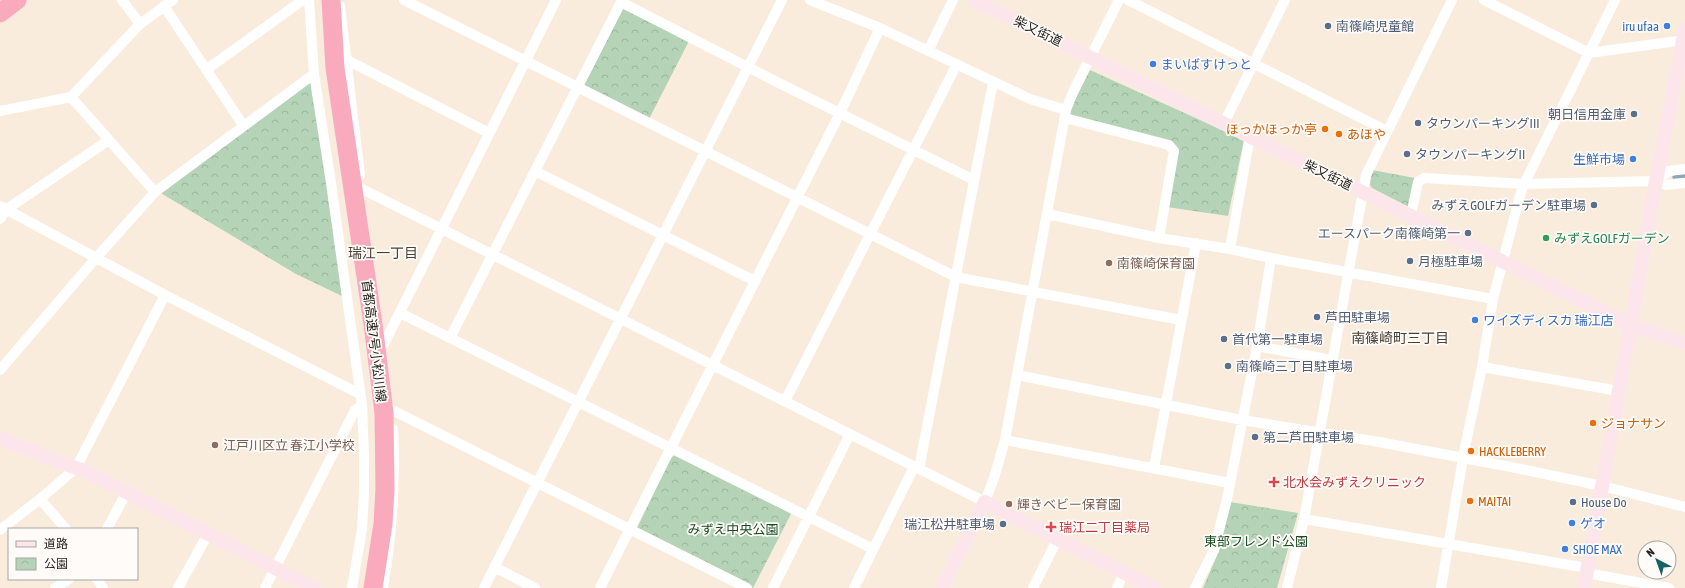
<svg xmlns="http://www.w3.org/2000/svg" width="1685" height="588" font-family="'Asap Condensed','Noto Sans JP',sans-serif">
  <defs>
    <pattern id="park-crowns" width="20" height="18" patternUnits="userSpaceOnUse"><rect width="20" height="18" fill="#b4d3b7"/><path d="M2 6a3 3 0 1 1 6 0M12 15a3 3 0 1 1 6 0" fill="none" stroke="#9bb59d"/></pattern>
  </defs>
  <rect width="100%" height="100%" fill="#f9ecdc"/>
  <path fill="url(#park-crowns)" d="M623 9 689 41 649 119 583 87Z
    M1090 70 1244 140 1228 216 1167 207 1178 150 1070 115 1071 108Z
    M313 77 344 297 296 274 159 192Z
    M1372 170 1415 178 1409 207 1372 188 1370 185Z
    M677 453 793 510 753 588 637 528 671 458Z
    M1230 502 1298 513 1277 588H1203L1219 551Z"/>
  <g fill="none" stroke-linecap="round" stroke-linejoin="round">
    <path stroke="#8ea5ba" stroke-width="3.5" d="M1674 177 1685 176"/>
    <path stroke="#fff" stroke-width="10" d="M122 0 140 24
      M309 0 314 74 331 183 362 405 364 456V492L362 529 352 588
      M404 0 956 277 1181 320
      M810 0 880 28 1030 99 1066 110
      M1128 0 1387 131
      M1484 0 1589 53 1685 40
      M621 2 775 81 974 180
      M164 6 243 125
      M340 6 360 175
      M928 51 953 0
      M347 60 489 133
      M206 70 303 0
      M71 97 140 24 173 0
      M0 111 71 97 155 192
      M1065 118 1169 145 1174 151 1159 238
      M1224 123 1285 0
      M1685 169 1669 171 1656 181 1666 185 1685 183
      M535 171 755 281
      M362 189 985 502 994 478 1005 440 1066 110 1073 92 1119 0
      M0 206 165 295 360 394
      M1047 214 1159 238 1230 249 1271 258 1493 299
      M1411 215 1418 182 1424 178 1524 184 1656 181
      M0 219 7 209 109 140
      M1230 249 1250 136
      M400 313 873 549
      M450 338 622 0
      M384 344 556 0
      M1257 346 1332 360
      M1482 367 1619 391
      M0 370 96 258 155 192 314 74
      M1017 375 1242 420 1379 442 1511 467 1602 486 1685 507
      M785 401 957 64
      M392 410 747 588
      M1005 440 1230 483
      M1154 468 1196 243
      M919 469 993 82
      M40 499 66 529
      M1304 519 1587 568
      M107 529 126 493
      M0 530 40 499 76 468 165 295
      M494 567 535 588
      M1586 573 1669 588
      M97 579 103 588
      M55 588 69 579
      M178 588 208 534
      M265 588 355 410 362 405
      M383 588C392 535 396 483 393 429
      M484 588 782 0
      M600 588 840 113 880 28
      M773 588 850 434
      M854 588 914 467
      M1033 588 1057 540
      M1117 588 1124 573
      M1195 588 1214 550 1227 499 1257 346 1271 258
      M1287 588 1304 519 1366 175 1452 0
      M1441 588 1464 452 1482 367 1493 299 1519 199 1524 184 1615 0"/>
    <path stroke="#fde6eb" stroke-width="14" d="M974 0 1631 325 1685 343
      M0 438 59 462 85 471 314 588
      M942 588 985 502 1154 588
      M1584 588 1656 181 1685 29"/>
    <path stroke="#f9abbd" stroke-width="19" d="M331 0 335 68 373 324 384 413 385 489 383 524 373 588
      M0 13 17 0"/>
  </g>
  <g fill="#5c6f8a" stroke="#fefbf8" stroke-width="1.5">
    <circle cx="1328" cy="26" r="4"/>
    <circle cx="1634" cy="114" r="4"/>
    <circle cx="1418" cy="123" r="4"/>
    <circle cx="1407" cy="154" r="4"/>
    <circle cx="1594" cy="205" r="4"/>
    <circle cx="1468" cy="233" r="4"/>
    <circle cx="1410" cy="261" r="4"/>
    <circle cx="1317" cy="317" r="4"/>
    <circle cx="1224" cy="339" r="4"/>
    <circle cx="1228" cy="366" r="4"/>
    <circle cx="1255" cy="437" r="4"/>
    <circle cx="1573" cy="502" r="4"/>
    <circle cx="1003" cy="524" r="4"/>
  </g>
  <g fill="#3f7fe0" stroke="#fefbf8" stroke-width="1.5">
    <circle cx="1667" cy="26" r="4"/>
    <circle cx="1153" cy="64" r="4"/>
    <circle cx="1633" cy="159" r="4"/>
    <circle cx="1475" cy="320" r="4"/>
    <circle cx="1572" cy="523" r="4"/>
    <circle cx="1565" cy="549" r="4"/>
  </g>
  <g fill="#e8710a" stroke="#fefbf8" stroke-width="1.5">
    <circle cx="1325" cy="129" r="4"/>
    <circle cx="1339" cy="134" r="4"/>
    <circle cx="1593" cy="423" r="4"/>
    <circle cx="1471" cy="451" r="4"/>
    <circle cx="1470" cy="501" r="4"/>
  </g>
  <circle fill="#2e9e5b" stroke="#fefbf8" stroke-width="1.5" cx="1546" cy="238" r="4"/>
  <g fill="#8d6e63" stroke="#fefbf8" stroke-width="1.5">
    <circle cx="1109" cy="263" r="4"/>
    <circle cx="215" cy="445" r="4"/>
    <circle cx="1009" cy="504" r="4"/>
  </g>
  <g fill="#e0444e" stroke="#fefbf8" stroke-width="1.5">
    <path d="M1272 476h4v4h4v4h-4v4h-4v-4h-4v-4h4z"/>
    <path d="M1049 521h4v4h4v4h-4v4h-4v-4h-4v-4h4z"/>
  </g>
  <g text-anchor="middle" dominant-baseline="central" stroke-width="3.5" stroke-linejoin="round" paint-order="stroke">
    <g font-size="13" fill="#4e5e75" stroke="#fefbf8" text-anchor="start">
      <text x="1336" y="26">南篠崎児童館</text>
      <text x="1626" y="114" text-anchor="end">朝日信用金庫</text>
      <text x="1426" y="123">タウンパーキングIII</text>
      <text x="1415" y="154">タウンパーキングII</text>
      <text x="1586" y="205" text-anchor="end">みずえGOLFガーデン駐車場</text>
      <text x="1460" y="233" text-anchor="end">エースパーク南篠崎第一</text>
      <text x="1418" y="261">月極駐車場</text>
      <text x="1325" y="317">芦田駐車場</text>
      <text x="1232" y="339">首代第一駐車場</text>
      <text x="1236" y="366">南篠崎三丁目駐車場</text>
      <text x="1263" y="437">第二芦田駐車場</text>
      <text x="1581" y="502">House Do</text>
      <text x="995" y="524" text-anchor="end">瑞江松井駐車場</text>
    </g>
    <g font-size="13" fill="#366cbe" stroke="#fefbf8" text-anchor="start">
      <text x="1659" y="26" text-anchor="end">iru ufaa</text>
      <text x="1161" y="64">まいばすけっと</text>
      <text x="1625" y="159" text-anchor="end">生鮮市場</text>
      <text x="1483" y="320">ワイズディスカ 瑞江店</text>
      <text x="1580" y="523">ゲオ</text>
      <text x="1573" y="549">SHOE MAX</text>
    </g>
    <g font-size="13" fill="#28241e" stroke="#fefbf8">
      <text transform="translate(1038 31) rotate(26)">柴又街道</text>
      <text transform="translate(1328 175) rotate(26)">柴又街道</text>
      <text transform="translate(374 341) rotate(83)">首都高速7号小松川線</text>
    </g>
    <g font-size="13" fill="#c56008" stroke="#fefbf8" text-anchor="start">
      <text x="1317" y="129" text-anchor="end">ほっかほっか亭</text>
      <text x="1347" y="134">あほや</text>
      <text x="1601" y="423">ジョナサン</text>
      <text x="1479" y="451">HACKLEBERRY</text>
      <text x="1478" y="501">MAITAI</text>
    </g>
    <g font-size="13" fill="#27864d" stroke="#fefbf8" text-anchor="start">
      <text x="1554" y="238">みずえGOLFガーデン</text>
    </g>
    <g font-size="13" fill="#785e54" stroke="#fefbf8" text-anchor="start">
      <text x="1117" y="263">南篠崎保育園</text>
      <text x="223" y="445">江戸川区立 春江小学校</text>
      <text x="1017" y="504">輝きベビー保育園</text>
    </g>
    <g font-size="13" fill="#be3a42" stroke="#fefbf8" text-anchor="start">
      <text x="1283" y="482">北水会みずえクリニック</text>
      <text x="1059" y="527">瑞江二丁目薬局</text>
    </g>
    <g font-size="13" fill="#164d23" stroke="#fefbf8">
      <text x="733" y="529">みずえ中央公園</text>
      <text x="1256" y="541">東部フレンド公園</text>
    </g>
    <g font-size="14" fill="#4b4134" stroke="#fefbf8">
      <text x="383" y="253">瑞江一丁目</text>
      <text x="1400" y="338">南篠崎町三丁目</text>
    </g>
  </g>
  <rect x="8" y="528" width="130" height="52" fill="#fefbf8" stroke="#a8a5a1"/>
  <rect x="16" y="541" width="20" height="6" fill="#fde6eb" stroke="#a8a5a1"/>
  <text x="44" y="548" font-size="12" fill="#28241e">道路</text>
  <rect x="16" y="558" width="20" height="12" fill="url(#park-crowns)" stroke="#a8a5a1"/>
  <text x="44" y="568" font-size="12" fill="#28241e">公園</text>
  <g transform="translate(1657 560) rotate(319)"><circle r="19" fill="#fefbf8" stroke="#a8a5a1"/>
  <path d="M0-3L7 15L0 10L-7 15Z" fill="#136365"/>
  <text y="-6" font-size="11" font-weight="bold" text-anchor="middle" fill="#28241e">N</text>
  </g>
</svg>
